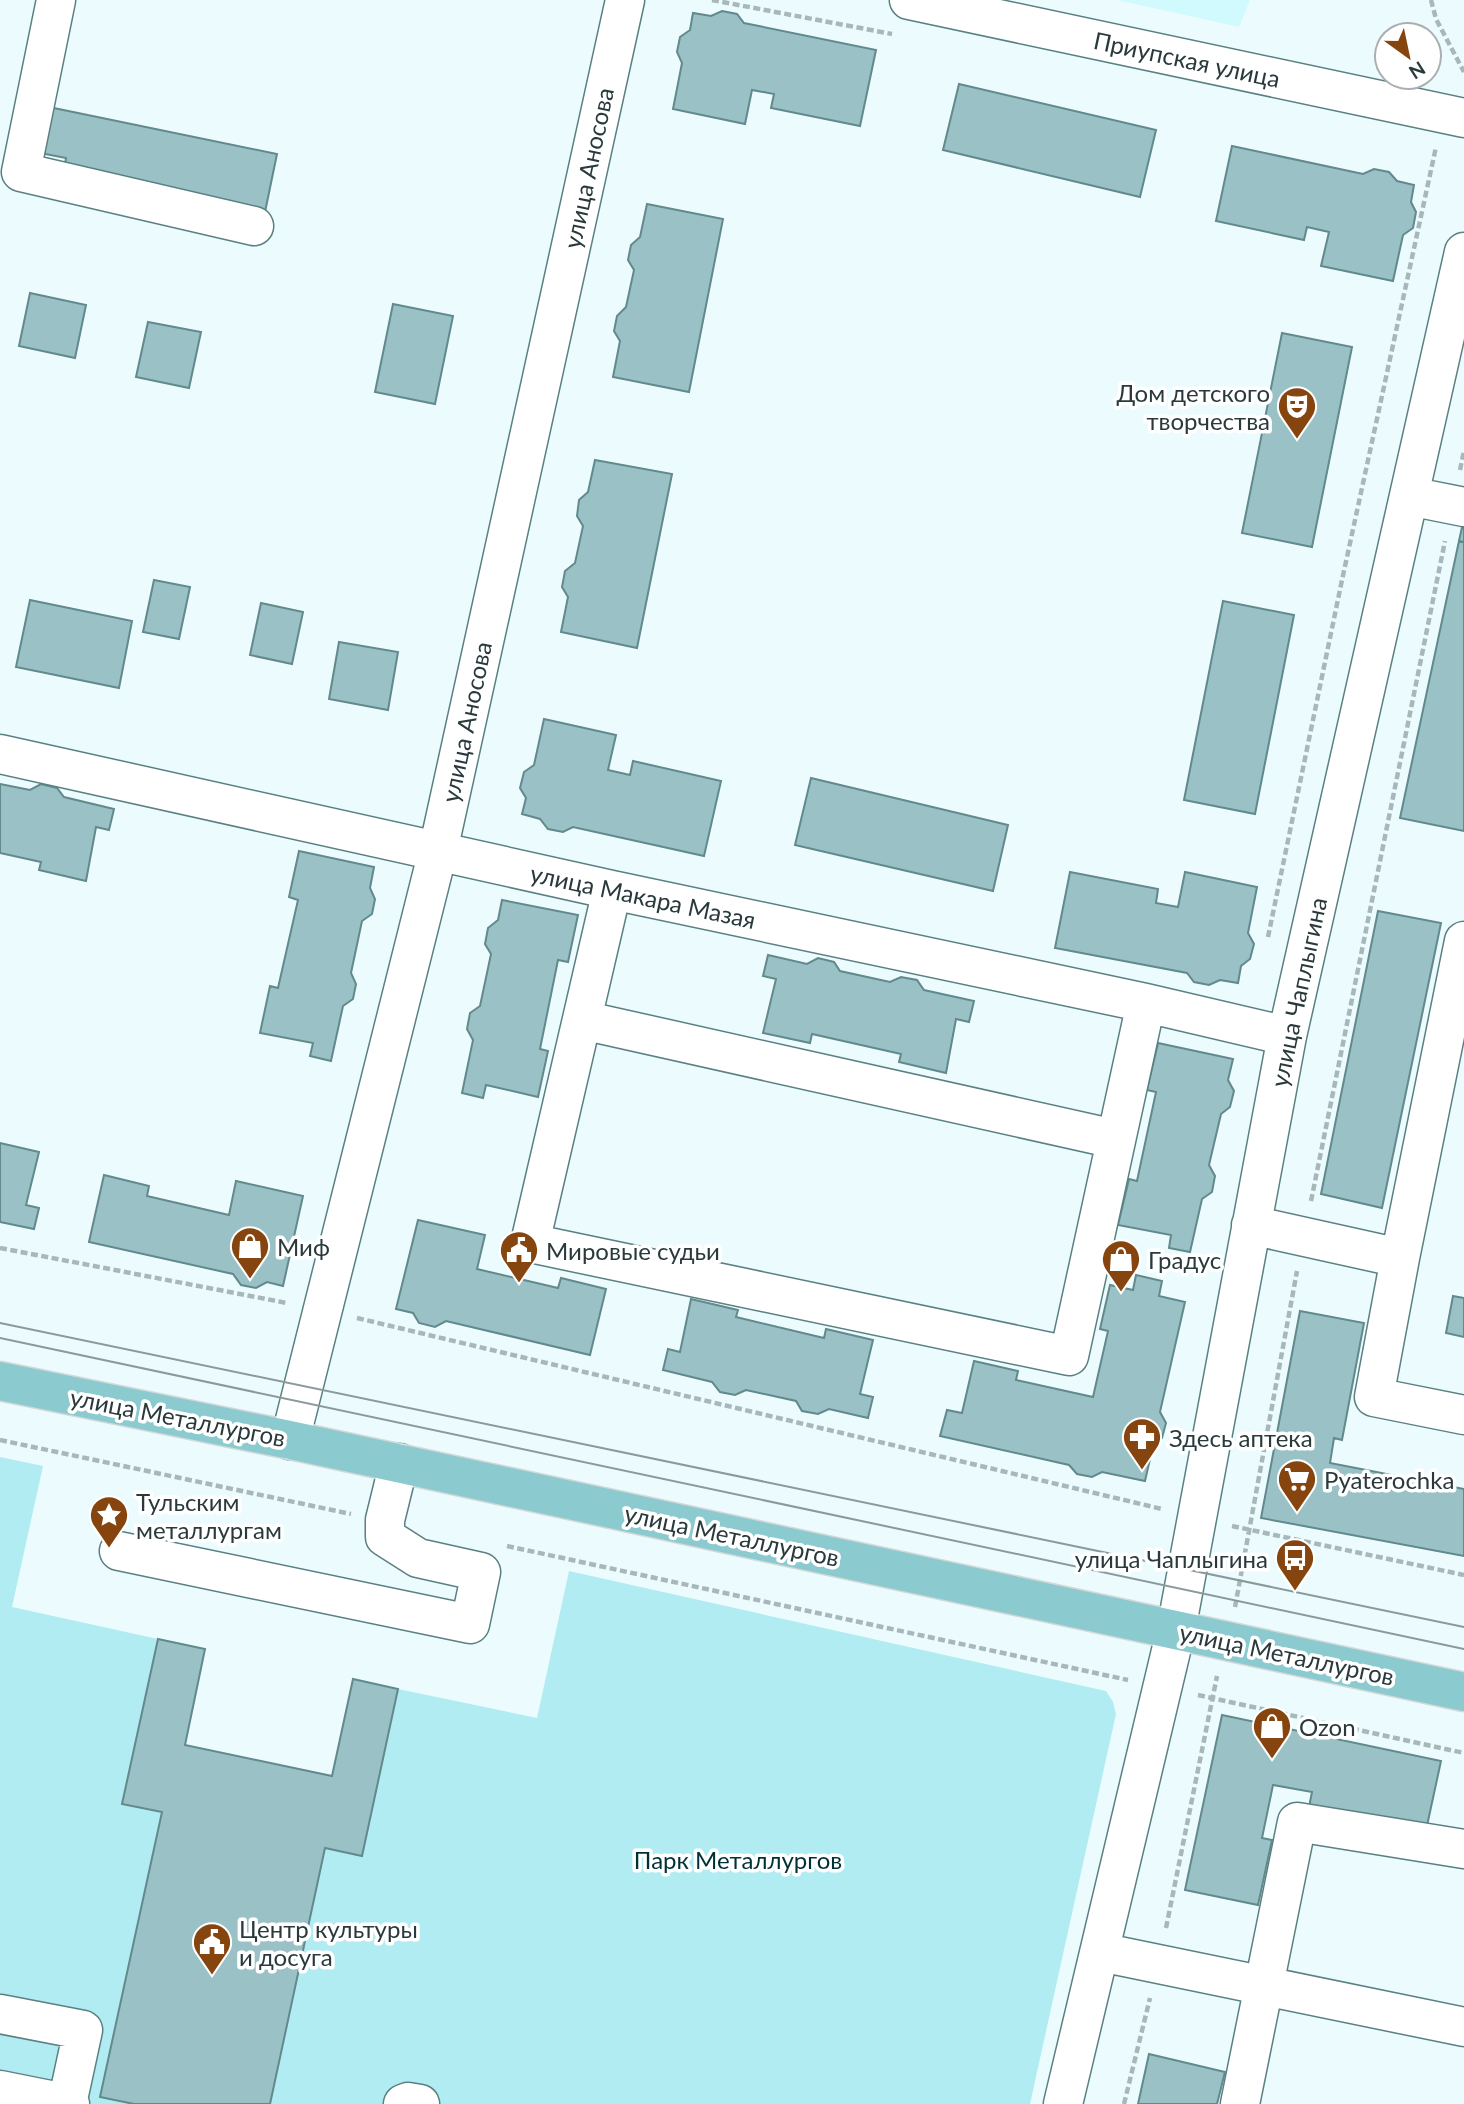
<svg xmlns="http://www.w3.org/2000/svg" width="1464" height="2104" font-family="Lato,sans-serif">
  <rect width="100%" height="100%" fill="#ecfcfe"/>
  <path fill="#d1fafe" d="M1117 0H1250L1239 27Z"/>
  <path fill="#b1ecf2" d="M0 1457 43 1466 12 1607 158 1639 122 1804 162 1812 100 2096 134 2104H0Z
    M569 1571 1106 1691 1113 1702 1116 1714 1030 2104H270L325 1848 362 1856 398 1689 537 1718Z"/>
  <path fill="#9ac2c6" stroke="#62898c" stroke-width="2" d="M722 11 737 14 744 23 876 50 860 126 771 108 774 94 752 90 745 124 673 109 682 63 677 52 680 37 690 30 693 13 711 16Z
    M959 84 1156 130 1140 197 943 150Z
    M49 107 277 154 265 212 64 170 66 158 40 153Z
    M1232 146 1363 174 1374 169 1389 172 1397 181 1414 185 1411 202 1416 212 1413 228 1403 235 1393 281 1321 266 1329 232 1307 227 1304 240 1216 221Z
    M647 204 723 219 689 392 613 377 620 341 614 331 617 316 626 307 634 270 628 260 631 245 640 237Z
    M30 293 86 305 75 358 19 346Z
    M393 304 453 316 435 404 375 392Z
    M148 322 201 332 189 388 136 377Z
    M1282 333 1352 347 1312 547 1242 533Z
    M595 460 672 474 637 648 561 632 568 597 562 587 565 571 575 563 583 526 577 516 579 500 588 492Z
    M1462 527 1464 528V542L1459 541Z
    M1459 541 1464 542V831L1400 818Z
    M154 580 190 587 179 639 143 632Z
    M30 600 132 621 119 688 16 667Z
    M1223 601 1294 615 1255 814 1184 800Z
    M261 603 303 612 292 664 250 655Z
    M339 642 398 652 388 710 329 699Z
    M544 719 616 735 608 770 630 775 633 761 721 781 704 856 573 827 563 832 548 829 540 819 522 814 526 798 520 788 524 772 534 765Z
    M811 778 1008 825 993 891 795 845Z
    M0 784 30 790 41 784 57 788 64 797 114 809 109 830 96 827 86 881 39 870 41 862 0 853Z
    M299 851 374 867 370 888 375 899 372 914 362 921 351 973 356 984 353 999 343 1006 331 1061 310 1056 313 1043 260 1033 270 986 278 988 298 900 289 897Z
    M1070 872 1158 889 1156 903 1178 907 1185 872 1257 887 1248 933 1254 944 1250 959 1241 966 1238 983 1220 980 1209 985 1194 982 1187 973 1055 948Z
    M502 900 578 915 568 962 558 960 540 1049 548 1051 538 1097 486 1085 483 1098 462 1093 473 1040 467 1029 470 1013 480 1006 491 954 485 944 488 928 498 920Z
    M1378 911 1441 923 1382 1208 1321 1194Z
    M768 955 807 964 818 958 834 962 840 971 890 982 901 977 917 980 924 990 974 1001 969 1022 956 1019 946 1073 899 1062 901 1054 812 1034 810 1043 763 1033 776 979 763 976Z
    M1158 1043 1233 1059 1228 1080 1234 1091 1230 1107 1221 1114 1209 1165 1215 1176 1212 1192 1202 1199 1190 1252 1169 1248 1171 1235 1118 1225 1129 1179 1137 1181 1156 1092 1147 1090Z
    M0 1143 39 1152 26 1205 39 1208 34 1229 0 1222Z
    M104 1175 149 1186 147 1196 229 1215 236 1181 303 1196 283 1286 267 1282 256 1288 241 1285 233 1274 89 1242Z
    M418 1220 485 1235 477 1269 558 1288 561 1278 606 1289 590 1355 446 1321 435 1327 419 1323 413 1313 396 1309Z
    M1136 1275 1162 1281 1159 1296 1185 1302 1160 1412 1166 1423 1162 1438 1153 1446 1145 1481 1102 1472 1092 1477 1077 1474 1069 1465 940 1436 947 1410 962 1413 974 1361 1018 1371 1016 1380 1093 1397 1108 1331 1100 1329 1110 1285 1133 1290Z
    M1453 1296 1464 1298V1337L1446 1333Z
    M691 1299 738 1310 736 1317 824 1338 826 1329 873 1340 860 1394 873 1397 868 1418 829 1409 818 1414 802 1411 796 1401 746 1390 735 1395 720 1392 712 1382 663 1370 668 1349 680 1352Z
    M1300 1311 1364 1323 1342 1440 1334 1438 1330 1463 1464 1489V1556L1261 1518Z
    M158 1639 205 1649 185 1745 332 1776 353 1679 398 1689 362 1856 325 1848 270 2104H134L100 2097 162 1812 122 1804Z
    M1222 1715 1441 1761 1425 1835 1308 1812 1312 1792 1273 1785 1262 1838 1272 1840 1258 1905 1185 1890Z
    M1149 2054 1225 2072 1217 2104H1138Z"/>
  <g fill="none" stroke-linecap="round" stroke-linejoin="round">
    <g stroke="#5a8083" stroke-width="41">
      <path id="minor" d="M56 0 21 172 254 226
        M909 0 1464 118
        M1409 496 1464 507
        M0 754 612 890 1146 1003 1287 1036
        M612 890 530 1243 1069 1356 1146 1003
        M582 1020 1115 1139
        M1251 1225 1400 1258 1374 1397 1464 1415
        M1400 1258 1464 941
        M290 1440 438 851 625 0
        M119 1551 470 1624 481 1572 418 1558 385 1537V1520L399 1463
        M1100 1952 1464 2027
        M0 2014 83 2030 67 2104
        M0 2090 70 2104
        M403 2104 408 2102 420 2104
        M1063 2104 1176 1630 1287 1036 1464 252
        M1240 2104 1297 1822 1464 1849"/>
    </g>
    <g stroke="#d4d8d8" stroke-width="41">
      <path id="major" d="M0 1381 290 1440 1464 1692"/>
    </g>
    <path stroke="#a8b8ba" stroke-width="4.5" stroke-dasharray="7 3.5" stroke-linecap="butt" d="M712 0 892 34
      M1431 0 1436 19 1464 72
      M1460 470 1464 451
      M1268 937 1342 580 1436 147
      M1311 1201 1445 541
      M0 1248 287 1303
      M357 1318 1162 1509
      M0 1440 351 1514
      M1232 1526 1464 1575
      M507 1546 1128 1680
      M1235 1607 1297 1271
      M1198 1695 1464 1753
      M1166 1928 1217 1676
      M1124 2104 1150 1998"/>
    <use href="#minor" stroke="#fff" stroke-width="38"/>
    <use href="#major" stroke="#8bcacf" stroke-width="38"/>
    <path stroke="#8a9a9c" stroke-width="2" d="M0 1323 1464 1627
      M0 1338 1464 1649"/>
  </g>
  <defs>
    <g id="theatre-pin" transform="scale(2.0125)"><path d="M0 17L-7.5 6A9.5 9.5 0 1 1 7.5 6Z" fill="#86450f" stroke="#fff"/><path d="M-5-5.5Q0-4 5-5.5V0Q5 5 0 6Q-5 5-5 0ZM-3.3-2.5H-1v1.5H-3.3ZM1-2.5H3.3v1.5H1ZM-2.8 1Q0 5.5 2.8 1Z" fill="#fff"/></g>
    <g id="shop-pin" transform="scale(2.0125)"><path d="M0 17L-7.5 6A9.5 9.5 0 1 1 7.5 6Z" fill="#86450f" stroke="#fff"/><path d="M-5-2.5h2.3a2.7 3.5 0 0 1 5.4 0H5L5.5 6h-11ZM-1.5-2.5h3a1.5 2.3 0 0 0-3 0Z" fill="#fff"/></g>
    <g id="civic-pin" transform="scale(2.0125)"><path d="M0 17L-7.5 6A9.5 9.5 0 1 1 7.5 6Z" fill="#86450f" stroke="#fff"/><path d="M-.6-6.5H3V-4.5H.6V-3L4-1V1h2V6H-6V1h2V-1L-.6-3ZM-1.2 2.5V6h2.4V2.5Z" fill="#fff"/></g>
    <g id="pharmacy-pin" transform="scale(2.0125)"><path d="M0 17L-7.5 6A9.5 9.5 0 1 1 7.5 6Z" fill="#86450f" stroke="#fff"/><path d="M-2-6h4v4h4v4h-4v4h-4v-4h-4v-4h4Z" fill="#fff"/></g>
    <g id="supermarket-pin" transform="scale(2.0125)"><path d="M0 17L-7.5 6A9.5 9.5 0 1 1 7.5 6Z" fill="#86450f" stroke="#fff"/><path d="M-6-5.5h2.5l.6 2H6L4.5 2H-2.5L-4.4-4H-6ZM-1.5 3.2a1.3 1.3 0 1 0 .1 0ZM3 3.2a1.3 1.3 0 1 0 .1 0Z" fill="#fff"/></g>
    <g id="sight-pin" transform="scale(2.0125)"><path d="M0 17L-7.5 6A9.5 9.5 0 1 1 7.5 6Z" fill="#86450f" stroke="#fff"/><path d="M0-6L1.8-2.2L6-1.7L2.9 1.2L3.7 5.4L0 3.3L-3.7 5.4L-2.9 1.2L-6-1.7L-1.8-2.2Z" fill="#fff"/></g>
    <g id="bus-pin" transform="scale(2.0125)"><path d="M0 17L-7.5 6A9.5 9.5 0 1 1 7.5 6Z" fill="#86450f" stroke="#fff"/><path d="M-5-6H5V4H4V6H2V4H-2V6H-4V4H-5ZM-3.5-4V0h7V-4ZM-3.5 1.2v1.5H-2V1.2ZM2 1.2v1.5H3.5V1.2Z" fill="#fff"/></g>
  </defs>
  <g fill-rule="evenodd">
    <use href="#theatre-pin" x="1297" y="406"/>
    <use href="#shop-pin" x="250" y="1246"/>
    <use href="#civic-pin" x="519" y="1250"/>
    <use href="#shop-pin" x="1121" y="1259"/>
    <use href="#pharmacy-pin" x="1142" y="1437"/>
    <use href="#supermarket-pin" x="1297" y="1479"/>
    <use href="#sight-pin" x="109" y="1515"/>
    <use href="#bus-pin" x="1295" y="1558"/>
    <use href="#shop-pin" x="1272" y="1726"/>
    <use href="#civic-pin" x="212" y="1942"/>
  </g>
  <g text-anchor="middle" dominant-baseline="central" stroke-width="7" stroke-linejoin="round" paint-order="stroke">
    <g font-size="24" fill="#2a3a3c" stroke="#fff">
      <text transform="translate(1187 59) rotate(12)">Приупская улица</text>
      <text transform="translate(588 168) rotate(-78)">улица Аносова</text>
      <text transform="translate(466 722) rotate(-78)">улица Аносова</text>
      <text transform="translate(643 896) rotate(12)">улица Макара Мазая</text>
      <text transform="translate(1298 992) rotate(-78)">улица Чаплыгина</text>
      <text transform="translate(178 1417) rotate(11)">улица Металлургов</text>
      <text transform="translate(732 1535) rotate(12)">улица Металлургов</text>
      <text transform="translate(1287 1654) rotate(12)">улица Металлургов</text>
    </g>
    <g font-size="24" fill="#2a3a3c" stroke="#fff" text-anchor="start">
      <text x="1270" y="392" text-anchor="end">Дом детского<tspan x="1270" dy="28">творчества</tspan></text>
      <text x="277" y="1246">Миф</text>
      <text x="546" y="1250">Мировые судьи</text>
      <text x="1148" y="1259">Градус</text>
      <text x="1169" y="1437">Здесь аптека</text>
      <text x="1324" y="1479">Pyaterochka</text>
      <text x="136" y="1501">Тульским<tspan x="136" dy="28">металлургам</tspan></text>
      <text x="1268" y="1558" text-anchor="end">улица Чаплыгина</text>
      <text x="1299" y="1726">Ozon</text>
      <text x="239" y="1928">Центр культуры<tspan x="239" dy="28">и досуга</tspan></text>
    </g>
    <g font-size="24" fill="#003136" stroke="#fff">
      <text x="738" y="1859">Парк Металлургов</text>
    </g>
  </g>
  <g transform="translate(1408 56) rotate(147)"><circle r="33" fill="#ffffff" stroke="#aab0b1" stroke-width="2"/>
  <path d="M0-5L12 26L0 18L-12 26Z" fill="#86450f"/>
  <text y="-10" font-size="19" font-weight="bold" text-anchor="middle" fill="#2a3a3c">N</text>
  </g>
</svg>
